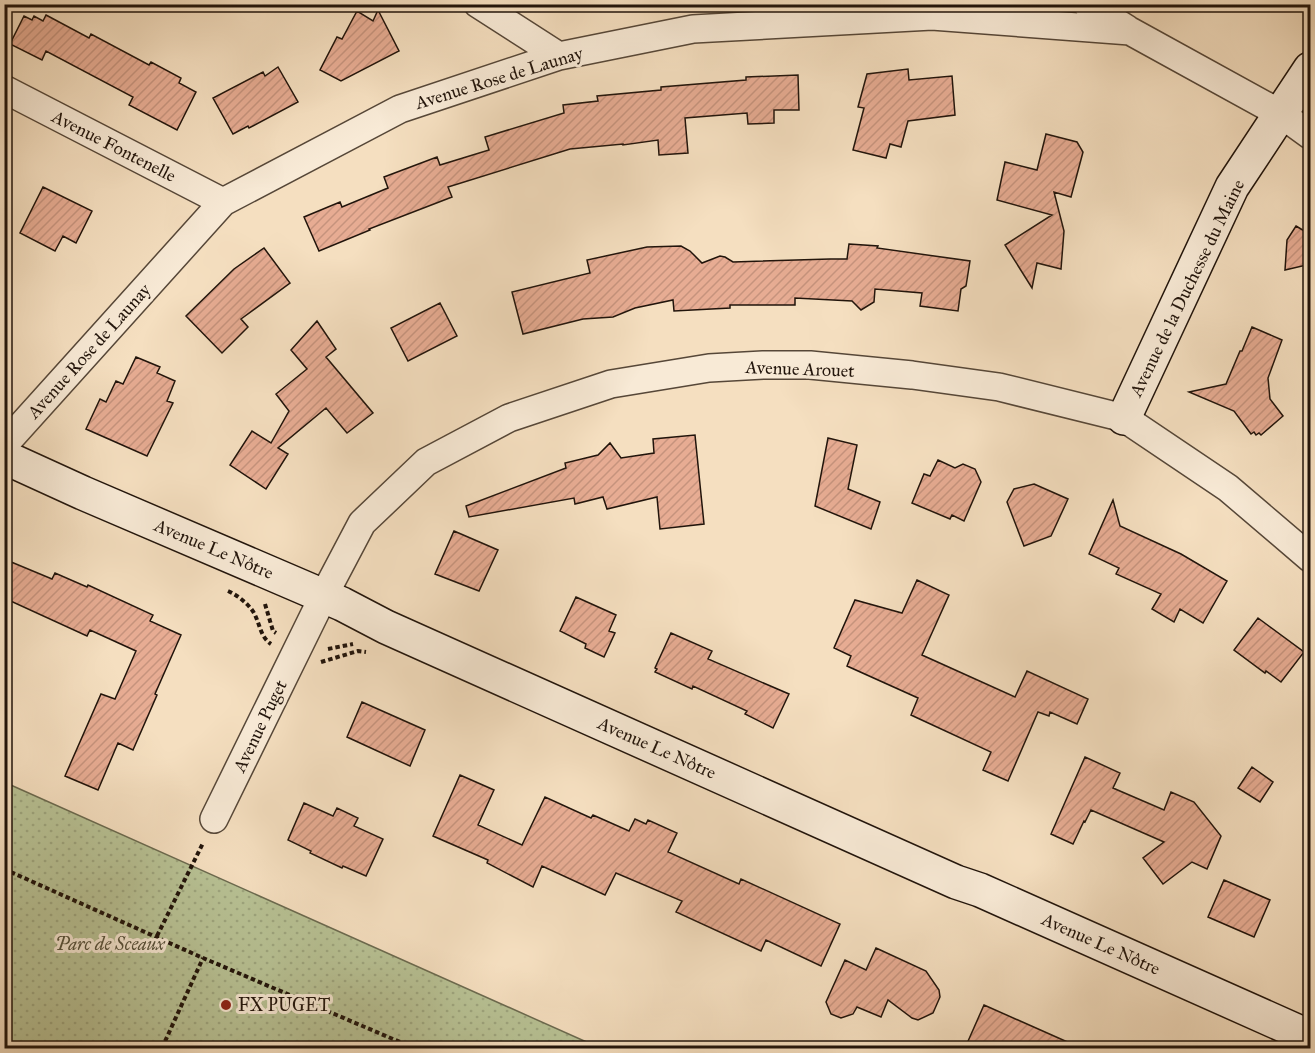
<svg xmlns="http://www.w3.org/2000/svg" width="1315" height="1053" font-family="'IM FELL Great Primer',serif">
  <defs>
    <pattern id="park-dots" width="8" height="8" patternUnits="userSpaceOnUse" patternTransform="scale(1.5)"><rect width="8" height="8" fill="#b8c295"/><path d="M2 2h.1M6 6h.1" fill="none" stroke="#9ea67f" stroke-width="1.8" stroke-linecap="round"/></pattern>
    <pattern id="building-hatch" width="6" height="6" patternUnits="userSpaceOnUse" patternTransform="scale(1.5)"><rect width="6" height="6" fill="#e7ac93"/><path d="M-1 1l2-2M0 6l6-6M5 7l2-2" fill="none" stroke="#c6937d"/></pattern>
  </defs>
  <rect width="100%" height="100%" fill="#f5dfc0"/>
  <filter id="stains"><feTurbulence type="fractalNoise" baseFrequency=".00333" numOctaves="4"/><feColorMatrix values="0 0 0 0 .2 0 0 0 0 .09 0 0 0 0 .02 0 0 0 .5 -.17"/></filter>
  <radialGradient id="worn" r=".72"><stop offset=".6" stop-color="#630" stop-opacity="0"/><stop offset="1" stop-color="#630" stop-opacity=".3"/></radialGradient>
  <path fill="url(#park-dots)" stroke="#6c6b50" stroke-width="1.5" d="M4 782 600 1048H5Z"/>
  <path fill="url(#building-hatch)" stroke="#21140b" stroke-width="1.5" d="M378 10 399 51 341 81 320 70 337 37 342 39 357 11 373 21Z
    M46 15 89 38 91 34 149 65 151 62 181 78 179 83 196 92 177 130 129 105 133 97 46 51 42 60 10 44 24 16 32 20 34 16 43 21Z
    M278 67 298 102 249 128 248 126 233 134 213 98 263 72 265 76Z
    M908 69 909 80 952 76 955 115 908 121 901 147 890 144 886 158 853 150 864 108 858 107 867 74Z
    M798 75 799 110H774V123L748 124 747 113 685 118 688 153 659 155 658 140 623 145V144L570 149 448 187 452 197 369 229 370 230 319 251 304 217 340 202 342 207 388 188 384 177 437 157 440 165 489 150 485 137 564 113 563 105 598 101 597 96 661 90V87L746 80V77Z
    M1046 134 1077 142 1083 152 1071 197 1054 192 1064 231 1061 269 1037 263 1032 288 1005 245 1052 215 997 200 1005 162 1037 170Z
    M43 187 92 211 76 243 63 236 55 251 20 233Z
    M1296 226 1311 235V264L1285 270 1287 240Z
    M849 244 878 246 877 248 970 261 966 286 961 289 958 311 920 306 922 293 875 289 874 302 861 310 852 301 795 298V305H730V308L674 311 673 300 635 308 613 317 583 319 523 334 512 292 590 273 587 260 647 247 681 246 690 251 702 263 720 256 725 257 733 262 830 259H847Z
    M264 248 290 283 241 319 248 327 222 353 186 316 234 269Z
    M440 303 457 336 408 361 391 328Z
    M317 321 336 349 326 357 373 413 347 433 326 408 278 448 288 454 266 489 230 465 252 431 271 443 289 411 276 394 307 369 291 350Z
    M1252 327 1282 340 1268 378 1270 399 1283 416 1261 435 1259 433 1256 435 1254 432 1251 434 1234 411 1189 392 1226 384 1240 351H1242Z
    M136 357 160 367 157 373 175 381 167 401 173 403 147 456 86 429 100 399 106 402 116 381 123 384Z
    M695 435 704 524 660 529 657 497 607 509 603 497 575 504 574 498 469 517 466 506 566 468 565 463 598 455 610 443 621 458 654 453 653 439Z
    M828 438 857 445 848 489 880 502 871 529 815 506Z
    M938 460 955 468 963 464 975 469 981 482 964 521 952 515 950 519 912 503 924 474 930 476Z
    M1034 484 1068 499 1051 536 1024 546 1007 502 1014 489Z
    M1113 500 1120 526 1181 554 1227 581 1203 623 1180 609 1174 622 1152 609 1161 594 1116 574 1119 568 1089 554Z
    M454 531 498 550 479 591 435 574Z
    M4 559 52 579 55 573 87 587 88 585 153 615 150 621 181 635 155 694 157 695 133 750 118 743 98 790 65 776 101 694 115 699 136 651 90 630 87 636 4 598Z
    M917 580 949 595 922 655 1015 697 1027 671 1088 699 1077 724 1050 712 1049 716 1038 712 1008 781 983 770 991 752 911 715 918 698 847 666 851 656 834 648 855 600 902 613Z
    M576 597 616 615 609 631 615 633 604 657 585 648 586 644 560 631Z
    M1258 618 1304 652 1281 682 1266 671 1265 673 1234 650Z
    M671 633 712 651 708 659 789 694 773 728 745 714 747 711 693 686 692 689 655 672 657 669 655 668Z
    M362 702 425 730 410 766 347 737Z
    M1085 757 1120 773 1113 788 1164 810 1171 792 1194 802 1221 836 1207 869 1192 862 1163 884 1143 858 1164 842 1091 810 1085 822 1084 821 1073 844 1051 834Z
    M1252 767 1273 782 1260 802 1238 788Z
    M460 775 494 790 478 825 522 845 545 797 591 818 593 815 629 831 635 819 646 824 648 820 677 833 668 852 739 884 741 879 840 924 821 966 766 940 761 951 676 912 682 901 616 873 605 895 542 866 533 887 487 863 488 860 433 836Z
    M304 803 333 816 337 808 358 818 354 826 383 839 366 876 343 866 342 868 310 853 311 851 288 840Z
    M1224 880 1270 900 1254 937 1208 917Z
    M876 948 926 971 939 990 940 997 933 1013 918 1020 912 1018 888 1000 881 1017 857 1007 853 1014 841 1018 831 1014 826 1002 845 960 866 970Z
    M984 1005 1081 1048H965Z"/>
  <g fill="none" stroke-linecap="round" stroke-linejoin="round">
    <g stroke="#564738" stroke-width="30">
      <path id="street" d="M478 4 559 56
        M1087 4 1127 29
        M4 89 223 202
        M4 445 223 202 400 109 559 56 693 29 932 16 1130 31 1281 114 1310 135
        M214 819 323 597 362 523 426 462 509 418 611 384 709 368 763 365H810L912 375 999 387 1124 418 1228 488 1310 558"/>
    </g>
    <g stroke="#21140b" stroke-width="36">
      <path id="secondary" d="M1124 418 1232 187 1310 69
        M4 457 83 493 342 604 386 627 956 882 980 890 1310 1037"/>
    </g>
    <path stroke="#21140b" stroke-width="4" stroke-dasharray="4.5 3" stroke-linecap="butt" d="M228 591C237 595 246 602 252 610 260 621 259 636 271 644
      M265 604 273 631 276 633
      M328 649 353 644
      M321 662 358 651 366 652
      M4 869 203 958 414 1048
      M157 936 203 843
      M162 1048 203 958"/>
    <use href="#street" stroke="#f8ead6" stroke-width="27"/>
    <use href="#secondary" stroke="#f8ead6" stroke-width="33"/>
  </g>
  <circle fill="#8f2418" stroke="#f8ead6" stroke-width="2" cx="226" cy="1005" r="6"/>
  <g text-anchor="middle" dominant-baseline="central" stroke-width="6" stroke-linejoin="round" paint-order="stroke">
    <g font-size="18" fill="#21140b" stroke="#f8ead6">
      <text transform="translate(499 78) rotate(-17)">Avenue Rose de Launay</text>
      <text transform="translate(114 146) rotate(27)">Avenue Fontenelle</text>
      <text transform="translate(1187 288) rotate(-64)">Avenue de la Duchesse du Maine</text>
      <text transform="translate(89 351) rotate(-48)">Avenue Rose de Launay</text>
      <text transform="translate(800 369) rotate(2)">Avenue Arouet</text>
      <text transform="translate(214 549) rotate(23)">Avenue Le Nôtre</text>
      <text transform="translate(260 726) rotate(-64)">Avenue Puget</text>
      <text transform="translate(657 748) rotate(24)">Avenue Le Nôtre</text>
      <text transform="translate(1101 944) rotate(24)">Avenue Le Nôtre</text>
    </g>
    <g font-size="18" font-style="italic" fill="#56513b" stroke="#f8ead6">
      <text x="110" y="944">Parc de Sceaux</text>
    </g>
    <g font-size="18" fill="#21140b" stroke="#f8ead6" text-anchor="start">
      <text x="238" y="1005">FX PUGET</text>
    </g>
  </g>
  <rect width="1315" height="1053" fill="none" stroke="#f5dfc0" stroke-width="24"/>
  <rect x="6" y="6" width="1303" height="1041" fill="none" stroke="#21140b" stroke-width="3"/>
  <rect x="12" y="12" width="1291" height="1029" fill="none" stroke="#21140b" stroke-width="1.5"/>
  <rect width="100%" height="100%" filter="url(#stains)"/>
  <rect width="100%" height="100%" fill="url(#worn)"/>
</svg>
